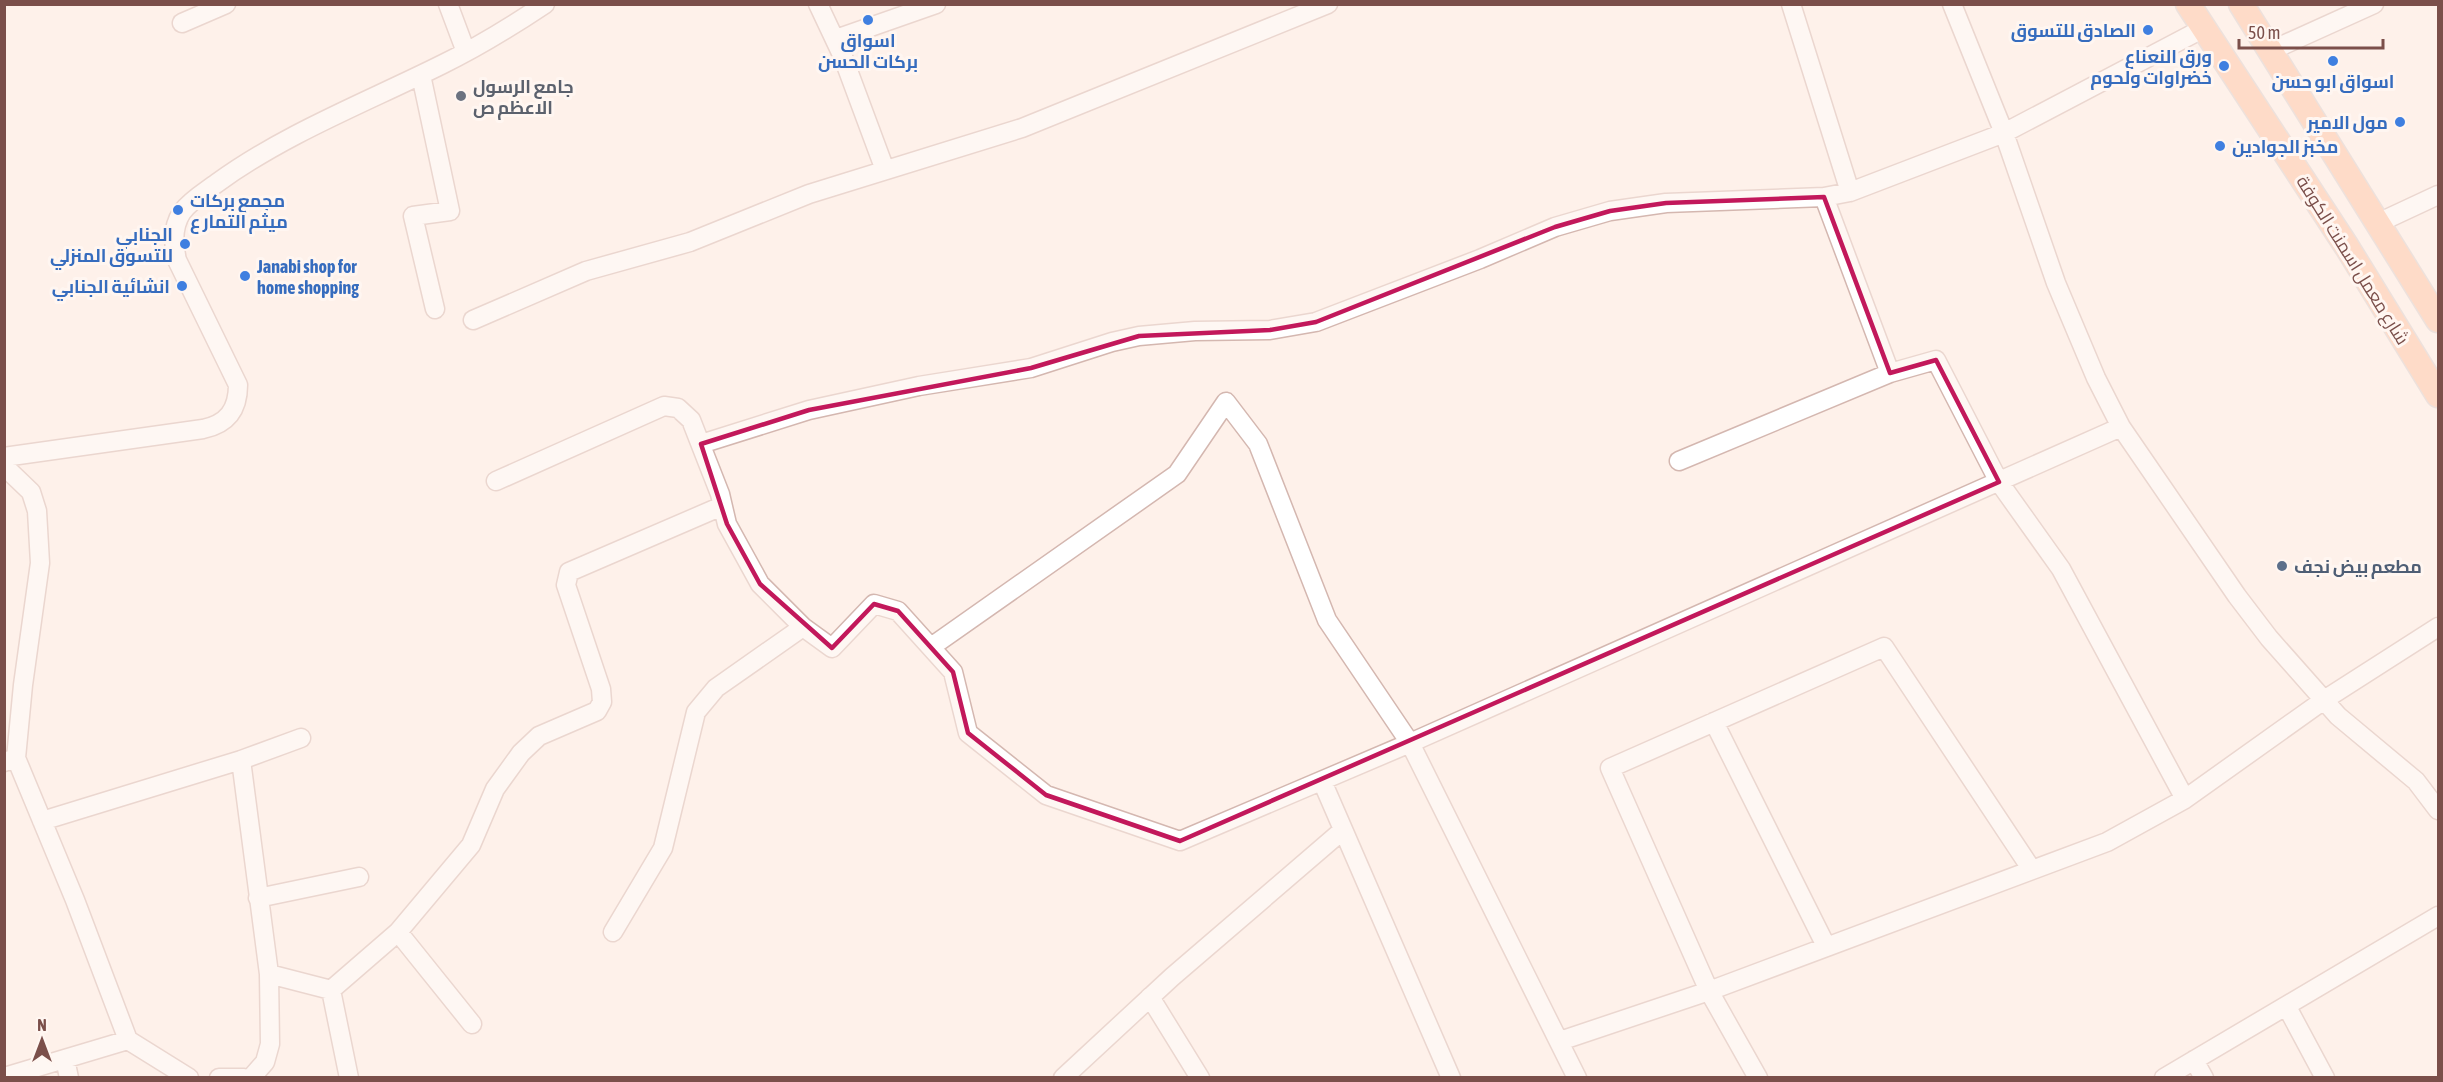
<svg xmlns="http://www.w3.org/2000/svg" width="2443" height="1082" font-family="'Asap Condensed',Cairo,sans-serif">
  <rect width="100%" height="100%" fill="#fef1ea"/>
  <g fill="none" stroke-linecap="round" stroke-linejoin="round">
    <g stroke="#d4b7b0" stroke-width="21">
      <path id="minor" d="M448 4 466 52
        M818 4 843 57 885 170
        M1791 4 1850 192
        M1952 4 2004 133 2056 283 2096 378 2121 427 2237 596 2269 638 2338 716 2416 781 2438 810
        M182 23 226 4
        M836 39 936 4
        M2270 51 2374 4
        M421 75 450 211 413 216 435 309
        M1824 197 1890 373 1936 360 1999 482 2061 569 2185 799
        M2378 223 2438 195
        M473 320 586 271 690 242 809 194 1022 128 1328 4
        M701 444 809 410 919 386 1031 368 1112 342 1139 336 1195 331 1270 330 1316 322 1480 259 1555 227 1610 211 1666 203 1824 197 1850 192 2004 133 2204 28
        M4 457 203 429C227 424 238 410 238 385L177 260C173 244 172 227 182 212 191 200 205 192 217 183 286 133 367 102 443 64 478 47 512 26 545 4
        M1679 461 1890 373
        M4 466 31 492 37 511 40 563 23 685 16 758
        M496 481 664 406 678 408 691 420 720 494 727 524 760 584 803 627 832 648 874 604 898 611 953 672 968 733 1046 795 1180 841 1410 743 1327 620 1258 444 1226 402 1177 474 931 647
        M1714 722 1826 946
        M241 760 269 974 331 990 398 932 471 845 495 789 521 753 539 736 597 711 602 702 601 689 566 585 569 572 722 506
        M4 762 16 758 75 900 128 1040 4 1077
        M1322 781 1451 1078
        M42 821 241 760 301 738
        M258 898 359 877
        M398 932 472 1024
        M613 932 663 848 696 712 716 688 803 627
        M331 990 349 1078
        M1150 997 1200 1078
        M2287 1007 2325 1078
        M128 1040 189 1078
        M1560 1041 1709 991 2107 842 2185 799 2324 700 2438 627
        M65 1059 69 1078
        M2194 1060 2204 1078
        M219 1078H244
        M251 1078 265 1062 270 1044 269 974
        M1063 1078 1172 977 1343 830
        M1577 1078 1410 743 2121 427
        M1758 1078 1709 991 1610 768 1884 647 2032 870
        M2164 1078 2438 916"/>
    </g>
    <g stroke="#dacecc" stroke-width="27">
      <path id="major" d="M2188 4 2347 247 2438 395
        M2241 4 2438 320"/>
    </g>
    <use href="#minor" stroke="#fff" stroke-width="18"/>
    <use href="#major" stroke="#ffc29f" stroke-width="24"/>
  </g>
  <path d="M0 0H2443V1082H0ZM1824 197 1890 373 1936 360 1999 482 1180 841 1046 795 968 733 953 672 898 611 874 604 832 648 760 584 727 524 701 444 809 410 1031 368 1139 336 1270 330 1316 322 1555 227 1610 211 1666 203Z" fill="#fef1ea" fill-opacity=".55" fill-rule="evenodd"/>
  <path fill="none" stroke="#c2185b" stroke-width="4.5" stroke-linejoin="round" d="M1824 197 1890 373 1936 360 1999 482 1180 841 1046 795 968 733 953 672 898 611 874 604 832 648 760 584 727 524 701 444 809 410 1031 368 1139 336 1270 330 1316 322 1555 227 1610 211 1666 203Z"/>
  <g fill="#3f7fe0" stroke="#fff6f1" stroke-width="2">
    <circle cx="868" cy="20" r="6"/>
    <circle cx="2148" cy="30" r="6"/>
    <circle cx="2333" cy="61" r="6"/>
    <circle cx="2224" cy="66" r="6"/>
    <circle cx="2400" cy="122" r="6"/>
    <circle cx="2220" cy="146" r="6"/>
    <circle cx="178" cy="210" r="6"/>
    <circle cx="185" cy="244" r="6"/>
    <circle cx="245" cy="276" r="6"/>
    <circle cx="182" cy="286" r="6"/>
  </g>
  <circle fill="#6b7280" stroke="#fff6f1" stroke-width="2" cx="461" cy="96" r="6"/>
  <circle fill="#5c6f8a" stroke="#fff6f1" stroke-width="2" cx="2282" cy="566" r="6"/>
  <g text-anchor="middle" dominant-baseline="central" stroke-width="6" stroke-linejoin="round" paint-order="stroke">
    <g font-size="18" font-weight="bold" fill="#366cbe" stroke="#fff6f1" text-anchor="end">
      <text x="2136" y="30">الصادق للتسوق</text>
      <text x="868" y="40" text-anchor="middle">اسواق<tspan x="868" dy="21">بركات الحسن</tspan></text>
      <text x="2212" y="56">ورق النعناع<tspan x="2212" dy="21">خضراوات ولحوم</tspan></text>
      <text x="2333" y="81" text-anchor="middle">اسواق ابو حسن</text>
      <text x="2388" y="122">مول الامير</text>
      <text x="2232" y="146" text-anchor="start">مخبز الجوادين</text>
      <text x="190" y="200" text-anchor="start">مجمع بركات<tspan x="190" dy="21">ميثم التمار ع</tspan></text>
      <text x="173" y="234">الجنابي<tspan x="173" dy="21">للتسوق المنزلي</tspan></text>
      <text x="257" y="266" text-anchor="start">Janabi shop for<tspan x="257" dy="21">home shopping</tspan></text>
      <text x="170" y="286">انشائية الجنابي</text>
    </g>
    <g font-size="18" font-weight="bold" fill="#5b616d" stroke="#fff6f1" text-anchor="start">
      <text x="473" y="86">جامع الرسول<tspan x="473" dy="21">الاعظم ص</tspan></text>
    </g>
    <g font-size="18" fill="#7b4f4a" stroke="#fff6f1">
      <text transform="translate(2353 260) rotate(58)">شارع معمل اسمنت الكوفة</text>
    </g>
    <g font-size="18" font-weight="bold" fill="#4e5e75" stroke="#fff6f1" text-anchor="start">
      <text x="2294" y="566">مطعم بيض نجف</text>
    </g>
  </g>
  <rect width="2443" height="1082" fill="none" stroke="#7b4f4a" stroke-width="12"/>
  <g transform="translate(42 1040)" stroke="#fff6f1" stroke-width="4.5" paint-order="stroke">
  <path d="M0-4.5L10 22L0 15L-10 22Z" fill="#7b4f4a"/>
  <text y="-9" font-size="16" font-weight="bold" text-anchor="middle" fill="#7b4f4a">N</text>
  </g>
  <path d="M2239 39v9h144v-9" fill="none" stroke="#7b4f4a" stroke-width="3"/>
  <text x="2248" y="39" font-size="18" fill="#7b4f4a" stroke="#fff6f1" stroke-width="4.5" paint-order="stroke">50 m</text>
</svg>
